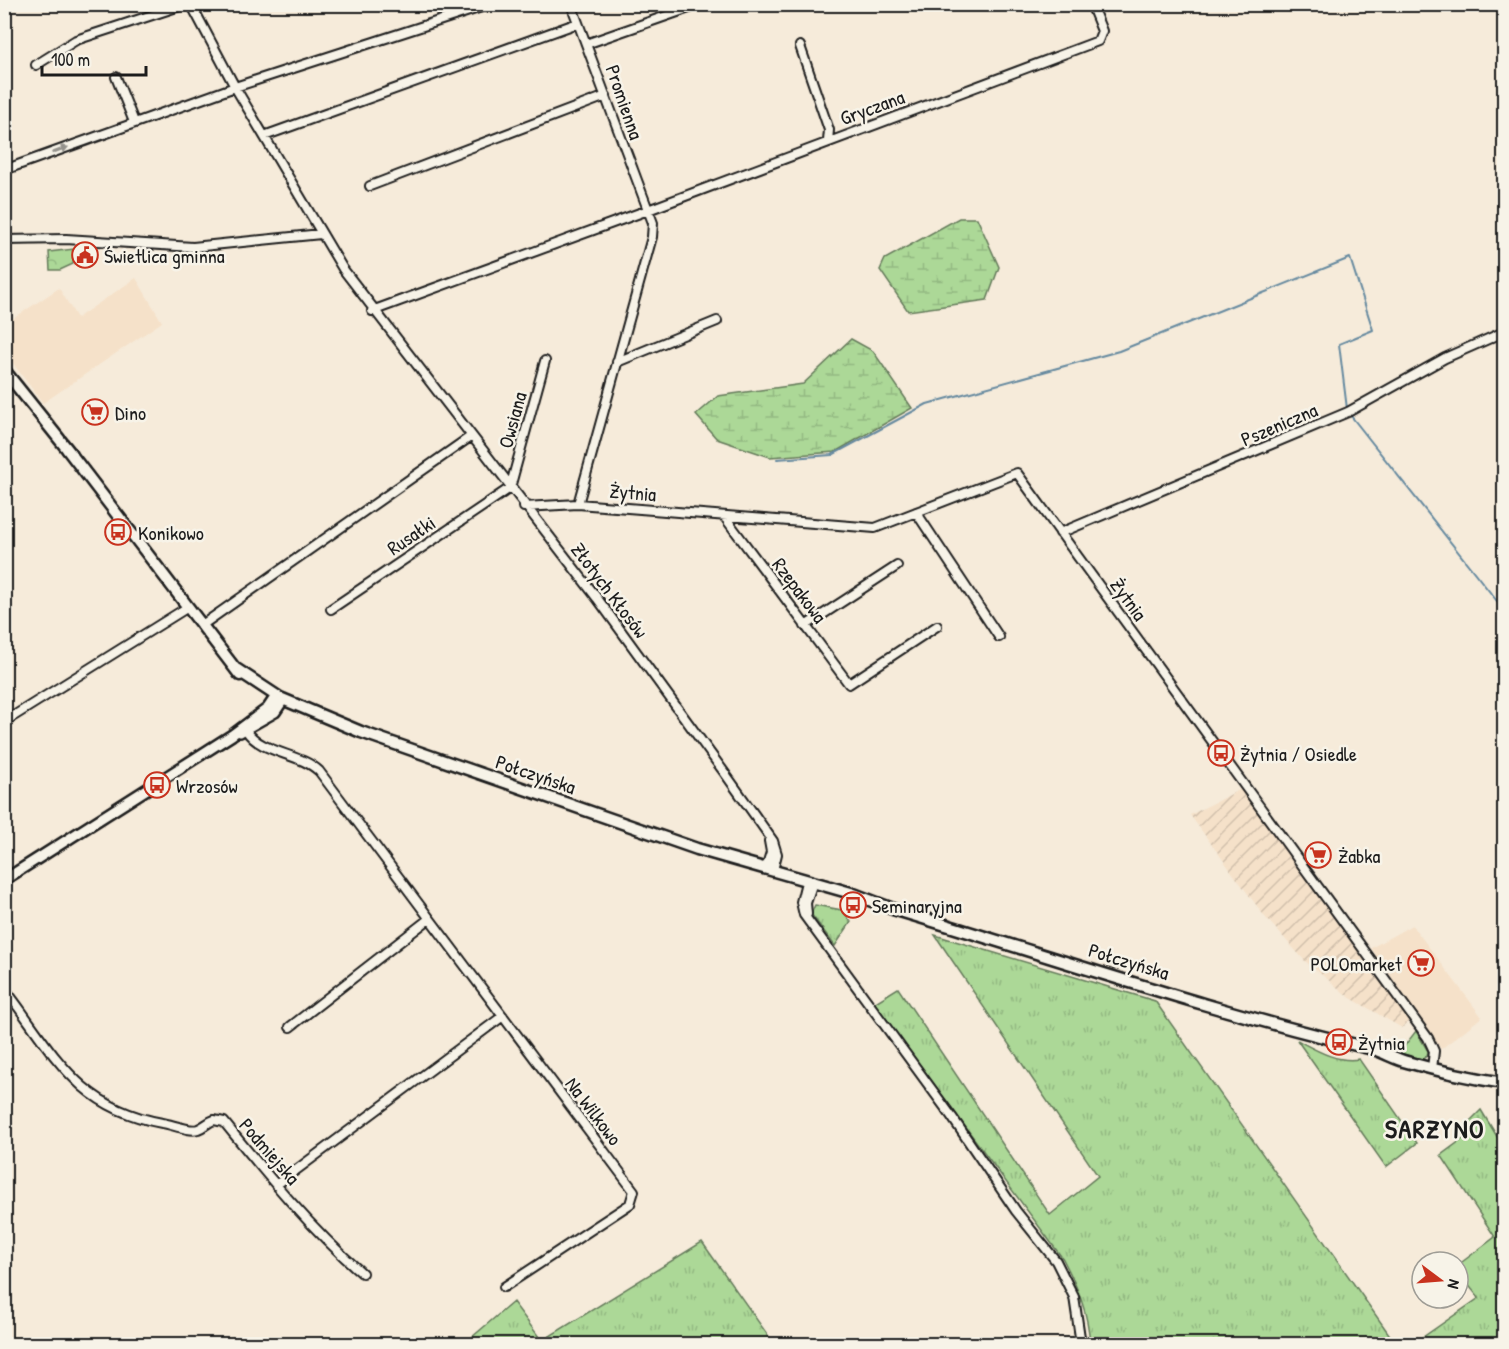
<svg xmlns="http://www.w3.org/2000/svg" width="1509" height="1349" font-family="'Patrick Hand',sans-serif">
  <defs>
    <pattern id="industrial-furrows" width="10" height="10" patternUnits="userSpaceOnUse" patternTransform="scale(1.5)"><rect width="10" height="10" fill="#f5e1c9"/><path d="M-1 1l2-2M0 10L10 0M9 11l2-2" fill="none" stroke="#d1c0ac"/></pattern>
    <pattern id="grass-tufts" width="24" height="20" patternUnits="userSpaceOnUse" patternTransform="scale(1.5)"><rect width="24" height="20" fill="#acd897"/><path d="M3 7l-1-3M5 7V3M7 7l1-3M15 17l-1-3M17 17v-4M19 17l1-3" fill="none" stroke="#93b982"/></pattern>
    <pattern id="wetland-marsh" width="20" height="14" patternUnits="userSpaceOnUse" patternTransform="scale(1.5)"><rect width="20" height="14" fill="#acd897"/><path d="M1 5h8M5 5V1M11 12h8M15 12V8" fill="none" stroke="#93b982"/></pattern>
    <pattern id="park-crowns" width="20" height="18" patternUnits="userSpaceOnUse" patternTransform="scale(1.5)"><rect width="20" height="18" fill="#acd897"/><path d="M2 6a3 3 0 1 1 6 0M12 15a3 3 0 1 1 6 0" fill="none" stroke="#93b982"/></pattern>
  </defs>
  <rect width="100%" height="100%" fill="#f6ebda"/>
  <filter id="ink" filterUnits="userSpaceOnUse"><feTurbulence type="fractalNoise" baseFrequency=".0167" numOctaves="2"/><feDisplacementMap in="SourceGraphic" scale="12" xChannelSelector="R" yChannelSelector="G"/><feConvolveMatrix kernelMatrix="1 2 1 2 8 2 1 2 1" color-interpolation-filters="sRGB"/></filter>
  <g filter="url(#ink)">
    <path fill="#f5e1c9" d="M136 278 162 322 43 403 5 353V324L59 288 77 318Z
      M1412 925 1482 1017 1441 1049 1371 948Z"/>
    <path fill="url(#industrial-furrows)" d="M1241 789 1410 1020 1402 1028 1349 997 1305 961 1265 917 1190 815Z"/>
    <path fill="url(#grass-tufts)" stroke="#647a5a" stroke-width="1.5" d="M815 905 842 910 851 922 835 946 811 914Z
      M935 935 1155 1001 1396 1344H1090C1088 1312 1078 1288 1063 1259L874 1003 898 988 1050 1215 1098 1176Z
      M1416 1031 1428 1051 1427 1056 1422 1059 1399 1053Z
      M1297 1040C1316 1050 1337 1063 1359 1059L1417 1143 1386 1167Z
      M1481 1110 1504 1148V1344H1413L1479 1298 1458 1272V1265L1495 1237 1441 1155 1468 1135 1463 1128Z
      M702 1242 774 1344H464L513 1302 542 1341Z"/>
    <path fill="url(#wetland-marsh)" stroke="#647a5a" stroke-width="1.5" d="M959 218H977L999 267 987 300 908 311 880 270 885 259Z
      M851 339 873 351 912 408 835 452 770 457 717 439 696 415 718 396 803 384Z"/>
    <path fill="url(#park-crowns)" stroke="#647a5a" stroke-width="1.5" d="M74 249 73 264 60 270H50L49 252Z"/>
    <g fill="none" stroke-linecap="round" stroke-linejoin="round">
      <path stroke="#65899f" stroke-width="2" d="M1351 416 1504 610
        M777 459 832 455 927 404 1119 351 1350 258 1373 330 1339 344 1347 409"/>
      <g stroke="#1c1c1c" stroke-width="12">
        <path id="minor" d="M191 4 235 87 343 269 597 598 724 772 773 841 777 854 773 870
          M571 4 653 223 652 237 578 504
          M586 44 692 7
          M800 46 829 130 828 141
          M36 65 76 40 186 4
          M116 77 134 122
          M264 136 578 23
          M4 170 235 87 491 4
          M370 186 606 96
          M4 240 66 239 193 247 321 234
          M372 311 648 210 1098 41 1102 31 1091 4
          M617 362 717 321
          M524 507 578 504 875 528 1017 473 1428 1038 1434 1051 1432 1069
          M916 512 999 637
          M724 516 849 684 937 626
          M1060 533 1348 412 1445 358 1504 332
          M331 609 510 488 545 361
          M202 625 470 437
          M805 626 897 566
          M4 722 188 607
          M246 730C261 754 298 752 319 771L634 1191 630 1204 504 1287
          M766 868 771 852 769 841
          M805 886 801 902 804 915 952 1117 1016 1211 1056 1261 1074 1297 1081 1344
          M807 914 806 903 811 888
          M4 988C54 1052 75 1107 162 1123 171 1124 190 1132 198 1129 204 1127 208 1122 214 1120L224 1122C267 1175 310 1228 362 1273
          M290 1027 429 919
          M276 1185 503 1016"/>
      </g>
      <g stroke="#1c1c1c" stroke-width="14">
        <path id="tertiary" d="M240 732 275 712 283 700
          M4 880 232 735 268 708 276 696"/>
      </g>
      <g stroke="#1c1c1c" stroke-width="15">
        <path id="secondary" d="M4 370 72 455
          M67 449 240 675
          M236 669 280 698 361 732 697 849 851 893 893 909C1051 956 1213 1012 1373 1049 1384 1052 1395 1059 1407 1062 1439 1071 1471 1078 1504 1083"/>
      </g>
      <use href="#minor" stroke="#f7f3e8" stroke-width="8"/>
      <use href="#tertiary" stroke="#f7f3e8" stroke-width="9"/>
      <use href="#secondary" stroke="#f7f3e8" stroke-width="10"/>
    </g>
    <defs><path id="oneway-solid" d="M-6-.8H1V-3.2L6.5 0L1 3.2V.8H-6Z" transform="scale(1.5)"/></defs>
    <use fill="#94928c" href="#oneway-solid" transform="translate(60 150) rotate(-20)"/>
  </g>
  <defs>
    <g id="civic-ring" transform="scale(1.35)"><circle r="9.5" fill="#f7f3e8" stroke="#c8321e" stroke-width="1.5"/><path d="M-.6-6.5H3V-4.5H.6V-3L4-1V1h2V6H-6V1h2V-1L-.6-3ZM-1.2 2.5V6h2.4V2.5Z" fill="#c8321e"/></g>
    <g id="supermarket-ring" transform="scale(1.35)"><circle r="9.5" fill="#f7f3e8" stroke="#c8321e" stroke-width="1.5"/><path d="M-6-5.5h2.5l.6 2H6L4.5 2H-2.5L-4.4-4H-6ZM-1.5 3.2a1.3 1.3 0 1 0 .1 0ZM3 3.2a1.3 1.3 0 1 0 .1 0Z" fill="#c8321e"/></g>
    <g id="bus-ring" transform="scale(1.35)"><circle r="9.5" fill="#f7f3e8" stroke="#c8321e" stroke-width="1.5"/><path d="M-5-6H5V4H4V6H2V4H-2V6H-4V4H-5ZM-3.5-4V0h7V-4ZM-3.5 1.2v1.5H-2V1.2ZM2 1.2v1.5H3.5V1.2Z" fill="#c8321e"/></g>
  </defs>
  <g fill-rule="evenodd">
    <use href="#civic-ring" x="85" y="255"/>
    <use href="#supermarket-ring" x="95" y="412"/>
    <use href="#bus-ring" x="118" y="532"/>
    <use href="#bus-ring" x="1221" y="753"/>
    <use href="#bus-ring" x="157" y="785"/>
    <use href="#supermarket-ring" x="1318" y="855"/>
    <use href="#bus-ring" x="853" y="905"/>
    <use href="#supermarket-ring" x="1421" y="963"/>
    <use href="#bus-ring" x="1339" y="1042"/>
  </g>
  <g text-anchor="middle" dominant-baseline="central" stroke-width="5" stroke-linejoin="round" paint-order="stroke">
    <g font-size="20" fill="#1c1c1c" stroke="#f7f3e8">
      <text transform="translate(625 102) rotate(71)">Promienna</text>
      <text transform="translate(872 107) rotate(-20)">Gryczana</text>
      <text transform="translate(512 420) rotate(-75)">Owsiana</text>
      <text transform="translate(1279 424) rotate(-23)">Pszeniczna</text>
      <text transform="translate(633 492) rotate(5)">Żytnia</text>
      <text transform="translate(411 535) rotate(-34)">Rusałki</text>
      <text transform="translate(610 590) rotate(53)">Złotych Kłosów</text>
      <text transform="translate(800 590) rotate(53)">Rzepakowa</text>
      <text transform="translate(1129 599) rotate(54)">Żytnia</text>
      <text transform="translate(536 774) rotate(19)">Połczyńska</text>
      <text transform="translate(1129 961) rotate(17)">Połczyńska</text>
      <text transform="translate(594 1111) rotate(53)">Na Wilkowo</text>
      <text transform="translate(270 1151) rotate(49)">Podmiejska</text>
    </g>
    <g font-size="20" fill="#1c1c1c" stroke="#f7f3e8" text-anchor="start">
      <text x="104" y="255">Świetlica gminna</text>
      <text x="115" y="412">Dino</text>
      <text x="138" y="532">Konikowo</text>
      <text x="1240" y="753">Żytnia / Osiedle</text>
      <text x="176" y="785">Wrzosów</text>
      <text x="1338" y="855">Żabka</text>
      <text x="872" y="905">Seminaryjna</text>
      <text x="1402" y="963" text-anchor="end">POLOmarket</text>
      <text x="1358" y="1042">Żytnia</text>
    </g>
    <g font-size="26" font-weight="bold" letter-spacing="1.5" fill="#1c1c1c" stroke="#f7f3e8">
      <text x="1435" y="1128">SARZYNO</text>
    </g>
  </g>
  <rect width="1509" height="1349" fill="none" stroke="#f7f3e8" stroke-width="24"/>
  <rect x="12" y="12" width="1485" height="1325" fill="none" stroke="#1c1c1c" stroke-width="2" filter="url(#ink)"/>
  <g transform="translate(1440 1280) rotate(106)"><circle r="28" fill="#f7f3e8" stroke="#9f9d96" stroke-width="1.5"/>
  <path d="M0-4.5L10 22L0 15L-10 22Z" fill="#c8321e"/>
  <text y="-9" font-size="16" font-weight="bold" text-anchor="middle" fill="#1c1c1c">N</text>
  </g>
  <path d="M42 66v9h104v-9" fill="none" stroke="#1c1c1c" stroke-width="3"/>
  <text x="51" y="66" font-size="18" fill="#1c1c1c" stroke="#f7f3e8" stroke-width="4.5" paint-order="stroke">100 m</text>
</svg>
